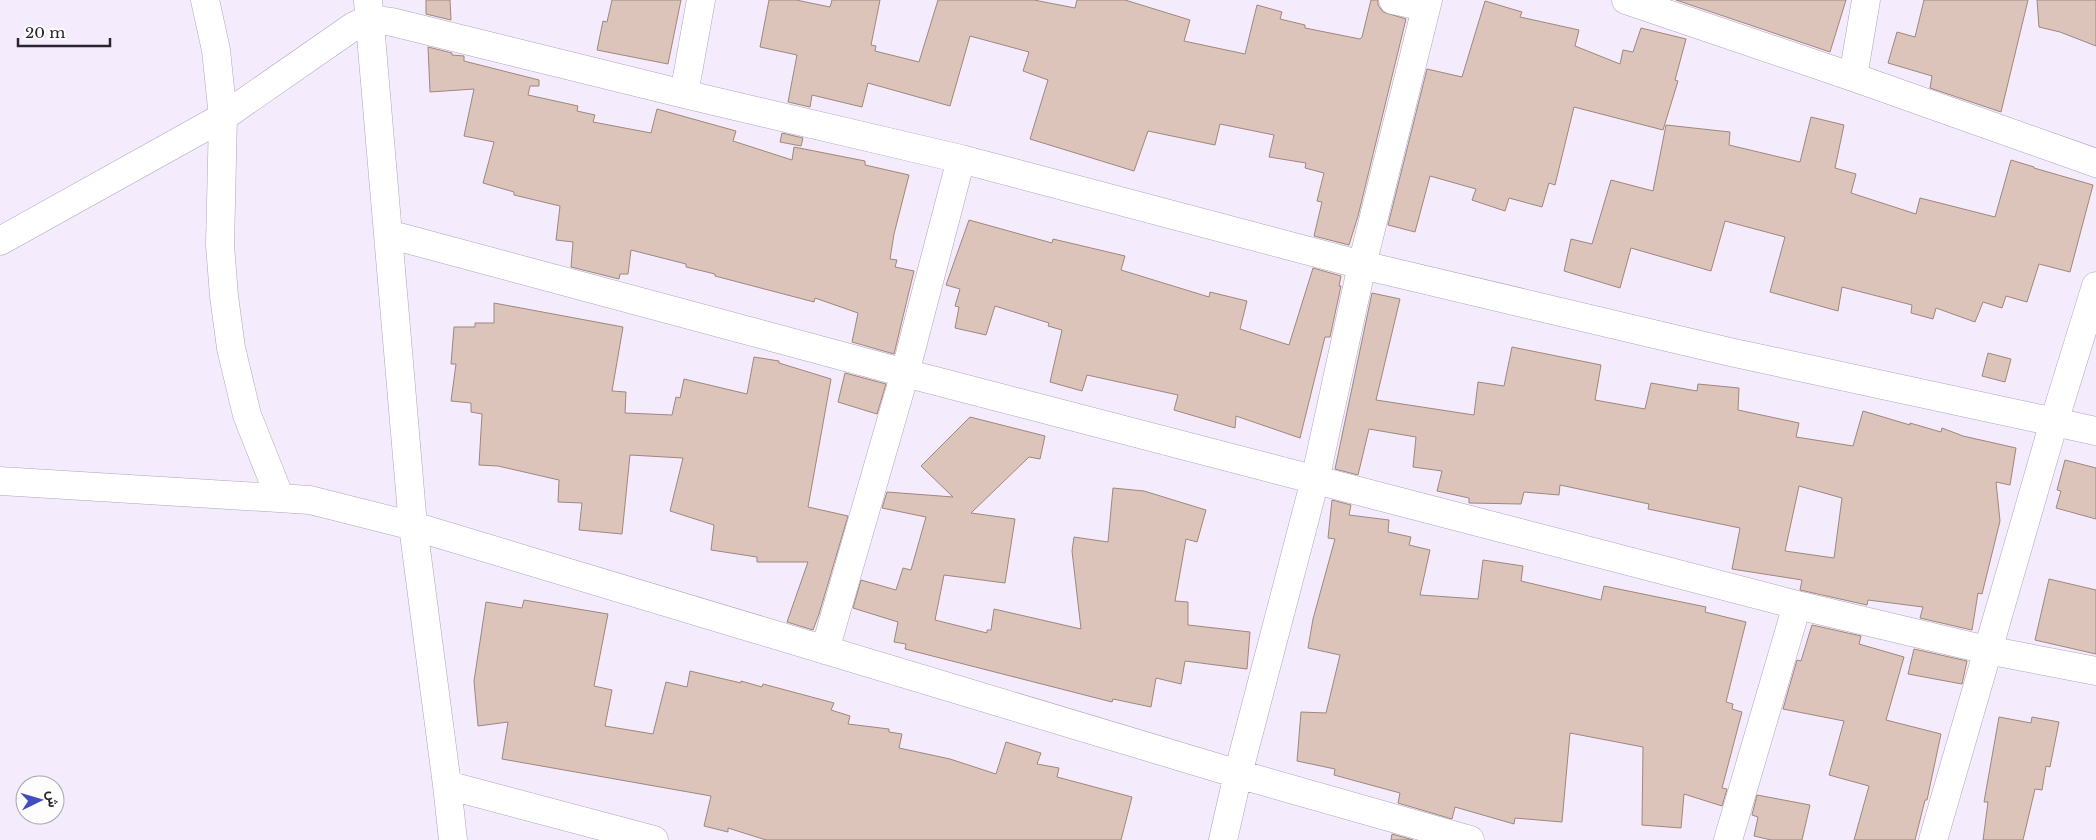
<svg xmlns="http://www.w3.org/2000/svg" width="2096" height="840" font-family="'Libre Baskerville',Vazirmatn,serif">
  <rect width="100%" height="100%" fill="#f4ebfd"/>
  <path fill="#ddc4ba" stroke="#9e877d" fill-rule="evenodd" d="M426 0H450L451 20 426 14Z
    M612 0H681L668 64 597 50 603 21 607 22Z
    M769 0H796L830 7 832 0H880L871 45 876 46 875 51 919 62 938 0H1034L1075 8 1077 0H1125L1190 20 1184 41 1245 54 1257 5 1282 12 1280 19 1305 25V28L1360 39 1362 37 1371 0H1378V5L1383 12 1406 19 1358 216 1349 245 1314 236 1322 202 1317 201 1324 173 1305 168 1306 163 1269 157 1274 135 1220 124 1215 145 1148 131 1134 171 1030 139 1048 80 1023 71 1029 52 970 36 950 106 868 83 862 107 812 95 810 107 788 102 797 55 760 47Z
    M1676 0H1846L1830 52Z
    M1924 0H2028L2001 112 1930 88 1932 76 1888 63 1897 32 1915 37Z
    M2037 0H2096V46L2060 32 2039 27Z
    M1485 1 1522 12 1520 17 1579 30 1575 46 1620 64 1623 50 1633 52 1641 28 1686 39 1675 80 1678 81 1663 130 1574 107 1555 185 1549 183 1542 207 1509 198 1505 211 1472 200 1476 189 1430 176 1415 232 1388 225 1427 69 1462 77Z
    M428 47 452 53V55L464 56V61L539 80V86H530L528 95 578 106 577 111 595 115 593 122 651 133 657 109 736 131 733 141 792 160 794 147 865 161V165L909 175 894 234 890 259 897 260 895 267 914 271 894 354 852 342 858 313 815 298 814 302 715 276V274L686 267V264L631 250 628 274H620L619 279 571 267 573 242 556 240 560 206 514 195V192L483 183 494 142 464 136 474 89 430 92Z
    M1811 117 1844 125 1835 168 1856 174 1851 193 1916 214 1920 198 1995 217 2011 160 2034 167V168L2093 185 2070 272 2039 264 2027 302 2006 296 2002 308 1983 302 1975 322 1936 308 1933 319 1911 313 1912 305 1842 287 1838 311 1770 292 1785 237 1725 221 1711 271 1631 248 1620 288 1564 271 1571 239 1592 244 1611 180 1653 191 1666 125 1730 132 1729 145 1800 162Z
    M782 133 803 138 801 146 780 142Z
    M969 220 1052 243 1053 239 1125 256 1121 270 1209 297 1210 292 1247 301 1240 329 1289 345 1313 268 1341 276 1339 286H1341L1330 337H1325L1300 438 1236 416 1235 428 1174 410 1178 395 1087 375 1082 391 1050 382 1062 330 1048 326 1049 323 995 306 986 335 955 328 959 307 955 306 960 289 946 285Z
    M1372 293 1400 299 1376 400 1474 415 1478 382 1504 386 1512 347 1601 365 1595 400 1645 409 1651 383 1697 391 1698 384 1739 388 1738 410 1799 423 1796 437 1853 446 1863 411 1910 425V423L1941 432 1942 428 1963 436 2016 448 2010 485 1996 482 2000 521 1982 594 1978 593 1972 630 1920 618 1923 607 1868 600 1867 605 1800 590 1802 580 1732 569 1740 528 1648 509 1649 504 1560 485 1559 495 1524 492 1521 504 1469 503V498L1437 491 1442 471 1413 467 1416 437 1369 429 1358 475 1335 469ZM1799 486 1842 498 1834 558 1785 551Z
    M494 303 623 327 612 391 626 392 625 413 672 415 676 397 680 398 684 379 747 394 754 357 779 361V363L831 379 808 507 848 516 819 614 813 630 787 622 808 562H757V557L711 550 714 525 670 511 683 458 630 455 622 534 579 530 582 503 558 502 559 480 498 466 479 465 482 414 471 412V403L451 401 456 364H451L454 327H475V323H494Z
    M1988 353 2011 359 2005 382 1982 376Z
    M845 373 886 384 877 414 838 402Z
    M970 417 1045 436 1040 459 1029 457 971 513 1015 519 1005 583 944 575 935 620 987 633V630H991L994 609 1081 629 1072 551 1074 537 1108 542 1113 488 1144 491 1206 510 1197 542 1186 539 1175 601 1188 602V625L1250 632 1247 669 1185 661 1181 684 1156 678 1151 707 1113 699 1112 702 905 649 906 644 894 642 898 622 853 608 861 580 896 590 903 568 911 570 926 517 882 508 887 492 953 497 921 466Z
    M2065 460 2096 468V519L2056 508 2061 491 2057 490Z
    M1332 500 1351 505 1349 515 1389 520 1388 532 1411 537 1409 545 1430 550 1420 595 1478 599 1483 560 1523 566 1521 581 1601 600 1604 586 1706 607 1705 612 1746 622 1726 702 1733 704 1732 709 1742 712 1722 788 1727 789 1722 806 1684 794 1681 828 1642 825 1643 747 1570 733 1562 822 1515 818 1514 824 1455 807 1452 819 1398 803 1400 793 1334 775 1335 769 1297 761 1301 712 1326 713 1340 655 1308 648 1313 619 1335 539 1328 538Z
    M2049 579 2096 590V654L2035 640Z
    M524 600 608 614 594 686 612 690 605 726 653 734 666 682 687 687 690 671 741 683V681L762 687 763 684 834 703 831 710 850 716 848 724 889 729V732L902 734 899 748 950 759 996 774 1006 742 1041 753 1037 764 1059 768 1057 777 1132 797 1121 840H766L728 828V832L704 826 711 796 502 759 508 722 478 726 474 681 486 602 522 608Z
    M1812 625 1861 636 1859 644 1904 657 1886 720 1941 734 1927 800H1925L1915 840H1854L1869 786 1829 775 1844 721 1783 709 1797 660 1801 661Z
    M1914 649 1967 661 1962 684 1908 674Z
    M1999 717 2031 723 2032 717 2059 722 2050 767 2046 766 2042 790 2035 789 2023 840H1983L1988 802H1984Z
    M1757 795 1810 805 1802 840H1771L1754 836 1758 817 1752 815Z
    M1392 834 1413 840H1391Z"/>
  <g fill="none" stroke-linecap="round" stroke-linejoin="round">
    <g stroke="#afa4b9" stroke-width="29">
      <path id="street" d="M205 0 216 50 223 117 220 245 224 296 231 348 247 415 280 498
        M1393 0 1426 7
        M1626 0 1853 77 2096 163
        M368 1 413 526 447 785 453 840
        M1853 77 1866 0
        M684 94 701 0
        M388 234 905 373 1797 605 1987 650 2096 671
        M0 241 223 117 354 26 370 19 392 22 684 94 961 159 1362 265 1730 352 2096 431
        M0 481 310 500 413 526 1238 774 1470 840
        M825 650 905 373 961 159
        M447 785 654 840
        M1223 840 1238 774 1315 480 1362 265 1428 0
        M1728 840 1797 605
        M1933 840 2054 422 2096 286"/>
    </g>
    <use href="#street" stroke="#fff" stroke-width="28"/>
  </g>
  <g transform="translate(40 800) rotate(85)"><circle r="24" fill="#fdfdfd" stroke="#a8a7aa"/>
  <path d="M0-4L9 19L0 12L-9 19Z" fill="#404dc1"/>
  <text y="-8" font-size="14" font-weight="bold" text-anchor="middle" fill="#29252d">ش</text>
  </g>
  <path d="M18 38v8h92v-8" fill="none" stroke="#29252d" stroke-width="2.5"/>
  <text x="25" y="38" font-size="15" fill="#29252d" stroke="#fdfdfd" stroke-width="4" paint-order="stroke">20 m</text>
</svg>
